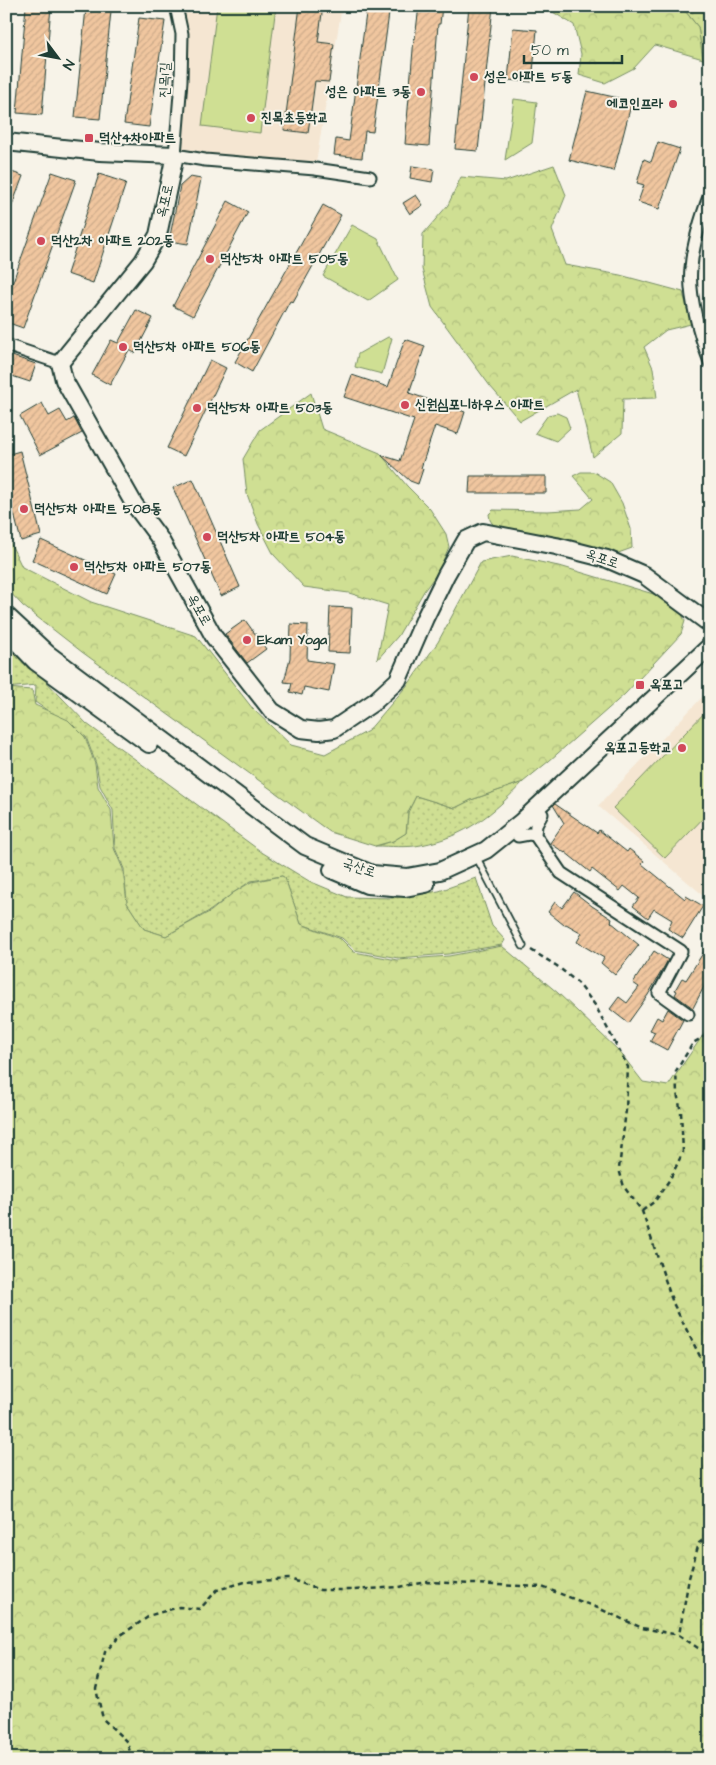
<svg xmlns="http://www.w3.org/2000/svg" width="716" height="1765" font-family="'Architects Daughter','Poor Story',sans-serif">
  <defs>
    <pattern id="grass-dots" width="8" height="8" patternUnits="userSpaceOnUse" patternTransform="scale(1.25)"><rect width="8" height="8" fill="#cfdf93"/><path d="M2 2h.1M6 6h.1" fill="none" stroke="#b1c07f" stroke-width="1.8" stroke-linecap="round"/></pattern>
    <pattern id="forest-crowns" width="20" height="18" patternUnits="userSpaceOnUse" patternTransform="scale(1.25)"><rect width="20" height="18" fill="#cfdf93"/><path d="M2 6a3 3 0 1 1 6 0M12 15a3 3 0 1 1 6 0" fill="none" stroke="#b1c07f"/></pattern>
    <pattern id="building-hatch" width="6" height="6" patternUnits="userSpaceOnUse" patternTransform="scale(1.25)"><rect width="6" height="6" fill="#f0c69f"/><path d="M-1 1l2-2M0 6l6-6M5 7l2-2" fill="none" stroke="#cdab8a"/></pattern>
  </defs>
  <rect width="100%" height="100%" fill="#f7f3e8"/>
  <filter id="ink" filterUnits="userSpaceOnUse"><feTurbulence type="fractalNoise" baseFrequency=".02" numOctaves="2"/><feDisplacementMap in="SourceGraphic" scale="10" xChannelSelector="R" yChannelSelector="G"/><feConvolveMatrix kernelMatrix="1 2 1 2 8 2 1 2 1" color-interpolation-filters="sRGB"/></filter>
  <g filter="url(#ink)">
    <path fill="#f5e6d2" d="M176 6H342L315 169 175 155 181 81Z
      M710 689V901L598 806Z"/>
    <path fill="url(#grass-dots)" stroke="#778e64" d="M681 6H710V69L703 59 698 27Z
      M6 646 39 674 87 724 263 853 309 881 347 897 392 898 439 891 476 878 492 926 505 940 502 945 448 954 398 958 355 950 342 938 301 924 285 878 282 876 251 881 233 893 211 910 166 936 144 929 127 903 124 869 115 848 113 810 100 786 96 764 86 737 35 702 36 685 6 688Z
      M523 782C493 814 467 836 421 845 407 848 390 846 375 846L393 841 406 833 408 812 416 796 455 808 471 800Z"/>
    <path fill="url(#forest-crowns)" stroke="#778e64" d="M543 6H681L698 27 703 59 655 45 634 68 605 83 579 75 581 54 574 25Z
      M554 165 566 195 552 230 565 265 620 275 683 292 691 324 666 330 644 347 653 368 657 398 623 399 622 433 593 457 576 389 520 421 490 386 432 307 422 269 423 234 448 205 461 177 506 181Z
      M311 393 322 429 380 453 407 486 430 509 446 534 449 547 438 572 424 591 398 636 377 660 388 605 349 593 304 587 274 555 258 524 247 494 243 459 260 430Z
      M581 472H594L610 482 622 503 631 529 632 548 610 556 496 529 490 520 489 514 493 510 548 511 581 509 593 499 573 476Z
      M6 534 22 567 91 602 196 636 253 709 291 745 325 754 368 731 410 682 438 642 481 562 512 556 563 567 660 596 677 604 685 621 681 634 625 694 549 761 523 782 471 800 455 808 416 796 408 812 406 833 393 841 375 846 330 832 82 652 23 606 6 588Z
      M6 688 32 690 35 705 68 720 85 737 95 764 98 787 111 810 114 848 123 869 127 903 144 929 166 936 211 911 233 893 251 882 282 876 285 878 301 924 341 939 354 952 397 960 449 956 502 946 558 993 619 1051 643 1082 668 1086 710 1025V1759H6Z"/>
    <path fill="#cfdf93" stroke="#778e64" d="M217 6H276L260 133 202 126Z
      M514 99 537 102 532 143 505 160Z
      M352 225 378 239 398 280 368 301 323 276Z
      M388 337 392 338 382 374 355 367 358 354Z
      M557 413 566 417 570 428 556 441 535 433 548 415Z
      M710 707V811L665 858 613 808Z"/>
    <path fill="url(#building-hatch)" stroke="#1f3d34" d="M26 6H51L42 115 17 113Z
      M300 6H323L318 42 334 44 329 82 315 81 308 133 284 130Z
      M367 6H390L373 132 365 131 362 158 334 155 336 139 349 141Z
      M419 6H442L440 24H438L429 146 405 144 414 38 415 39Z
      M469 6H493L478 151 455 149Z
      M86 8 111 11 100 119 75 117Z
      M139 18 165 21 149 127 124 124Z
      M513 28 537 30 532 82 508 80Z
      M587 91 632 101 614 171 569 160Z
      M658 142 680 149 659 209 638 202 644 185 637 183 644 159 651 162Z
      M412 166 434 169 432 182 410 178Z
      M6 170 23 176 7 219H6Z
      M52 172 76 180 23 328 6 322V301Z
      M99 174 126 183 93 283 67 274Z
      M190 177 201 179 188 244 169 241 180 186Z
      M416 195 423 205 410 214 403 203Z
      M228 201 248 212 193 316 173 306Z
      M323 205 341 215 293 302 290 301 252 372 235 362Z
      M136 310 153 318 135 353 129 350 110 385 92 375 111 340 118 343Z
      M405 339 425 346 409 393 465 412 458 434 435 426 421 468 423 469 418 484 410 481 381 455 400 461 414 420 344 397 352 375 388 387Z
      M6 354 36 364 30 382 6 374Z
      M210 360 226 368 184 456 167 448Z
      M42 403 49 416 60 410 67 422 74 418 82 433 40 455 20 416Z
      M20 451 41 535 21 541 6 483V455Z
      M470 476H546V493H469Z
      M193 479 240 587 221 596 173 488Z
      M41 540 116 574 107 594 32 560Z
      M330 607 352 608 350 653 328 652Z
      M245 620 266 649 247 663 225 634Z
      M291 624 308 625 307 660 334 664 329 692 304 687 302 695 290 692 292 683 284 682 290 658Z
      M555 804 597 833 599 830 627 852 629 849 644 861 642 864 685 899 686 896 703 906 683 938 668 929 672 920 654 909 648 918 633 906 639 898 624 886 620 891 592 869 590 872 565 852V853L550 843 564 823 553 805Z
      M574 892 592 906 612 919 611 922 639 945 615 975 601 963 604 958 577 942 582 933 566 924 564 925 548 912 555 902 562 908Z
      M710 942V975L693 1008 675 995 677 991 675 990 682 978 686 980Z
      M654 951 668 960 648 995 628 1023 610 1009 619 997 627 1003 639 987 633 983Z
      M668 1009 683 1020 667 1050 650 1041 655 1032 650 1030 657 1017 662 1020Z"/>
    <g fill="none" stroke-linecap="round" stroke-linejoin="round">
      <g stroke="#1f3d34" stroke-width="9">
        <path id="lane" d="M479 862 523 946"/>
      </g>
      <g stroke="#1f3d34" stroke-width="15">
        <path id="street" d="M176 6 182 34 181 81 175 155 205 160 315 169 370 177
          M710 194C701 218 693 242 691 268 688 296 700 336 710 362
          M6 345 60 363
          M542 814 536 825 535 835 561 873 681 951 659 993 688 1014
          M518 836 529 834 535 835"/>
      </g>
      <g stroke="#1f3d34" stroke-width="20">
        <path id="secondary" d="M6 142 100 152 175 155 158 235 143 261 60 363 64 380 134 504 160 539 214 637 272 711 301 729 319 731 334 729 374 702 398 680 425 618 446 575 466 540 483 532 556 546 607 559 644 575 710 624
          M6 615 48 654 305 846 372 874 407 877 440 871 486 850 521 822 710 646
          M6 631 36 662 149 744
          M332 870 367 885 405 888 426 884"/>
      </g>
      <path stroke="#1f3d34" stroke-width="2.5" stroke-dasharray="5 4" stroke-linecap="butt" d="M531 950 557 966 578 983 595 1005 628 1067 626 1110 619 1169 624 1187 642 1211 673 1303 710 1376
        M642 1211 655 1201 670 1179 683 1152 681 1112 677 1093 676 1071 693 1043 710 1033
        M710 1535 699 1543 689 1578 679 1635 698 1648 710 1652
        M133 1759 126 1741 103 1719 96 1689 105 1652 121 1635 151 1615 179 1607 200 1609 217 1590 245 1582 290 1579 320 1590H354L399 1587 428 1582 542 1587 598 1608 642 1628 679 1635"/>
      <use href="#lane" stroke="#f7f3e8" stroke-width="5.5"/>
      <use href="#street" stroke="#f7f3e8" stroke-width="11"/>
      <use href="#secondary" stroke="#f7f3e8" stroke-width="16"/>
    </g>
  </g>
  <g fill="#d1495b" stroke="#f7f3e8" stroke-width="2">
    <circle cx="474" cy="77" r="5"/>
    <circle cx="421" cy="92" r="5"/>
    <circle cx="673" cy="104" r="5"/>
    <circle cx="251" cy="118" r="5"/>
    <rect x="84" y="133" width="10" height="10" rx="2.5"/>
    <circle cx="41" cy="241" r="5"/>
    <circle cx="210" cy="259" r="5"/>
    <circle cx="123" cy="347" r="5"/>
    <circle cx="405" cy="405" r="5"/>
    <circle cx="197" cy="408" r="5"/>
    <circle cx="24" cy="509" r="5"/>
    <circle cx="207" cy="537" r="5"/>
    <circle cx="74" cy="567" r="5"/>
    <circle cx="247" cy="640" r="5"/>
    <rect x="635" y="680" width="10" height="10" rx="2.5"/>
    <circle cx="682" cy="748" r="5"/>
  </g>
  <g text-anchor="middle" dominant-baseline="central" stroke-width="4" stroke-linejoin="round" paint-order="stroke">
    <g font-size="14" font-weight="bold" fill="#1f3d34" stroke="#f7f3e8" text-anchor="start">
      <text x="484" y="77">성은 아파트 5동</text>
      <text x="411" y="92" text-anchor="end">성은 아파트 3동</text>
      <text x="663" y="104" text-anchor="end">에코인프라</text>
      <text x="261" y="118">진목초등학교</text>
      <text x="99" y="138">덕산4차아파트</text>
      <text x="51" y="241">덕산2차 아파트 202동</text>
      <text x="220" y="259">덕산5차 아파트 505동</text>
      <text x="133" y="347">덕산5차 아파트 506동</text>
      <text x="415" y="405">신원심포니하우스 아파트</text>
      <text x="207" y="408">덕산5차 아파트 503동</text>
      <text x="34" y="509">덕산5차 아파트 508동</text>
      <text x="217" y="537">덕산5차 아파트 504동</text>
      <text x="84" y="567">덕산5차 아파트 507동</text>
      <text x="257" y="640">Ekam Yoga</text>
      <text x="650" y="685">옥포고</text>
      <text x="672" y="748" text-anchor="end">옥포고등학교</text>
    </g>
    <g font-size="14" fill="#1f3d34" stroke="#f7f3e8">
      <text transform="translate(165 80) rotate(-88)">진목1길</text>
      <text transform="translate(165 201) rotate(-77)">옥포로</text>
      <text transform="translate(602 559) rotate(18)">옥포로</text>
      <text transform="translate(199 610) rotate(61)">옥포로</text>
      <text transform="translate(359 868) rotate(18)">국산로</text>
    </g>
  </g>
  <rect width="716" height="1765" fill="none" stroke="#f7f3e8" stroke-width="25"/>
  <rect x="12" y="12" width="691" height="1740" fill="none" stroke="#1f3d34" stroke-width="2" filter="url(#ink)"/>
  <g transform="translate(58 58) rotate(122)" stroke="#f7f3e8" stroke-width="4" paint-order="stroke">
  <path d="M0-4L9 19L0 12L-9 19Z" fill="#1f3d34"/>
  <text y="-8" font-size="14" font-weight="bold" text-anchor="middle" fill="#1f3d34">N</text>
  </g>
  <path d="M524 55v8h98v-8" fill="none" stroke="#1f3d34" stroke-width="2.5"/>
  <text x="531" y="55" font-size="15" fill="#1f3d34" stroke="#f7f3e8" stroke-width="4" paint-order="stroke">50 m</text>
</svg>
